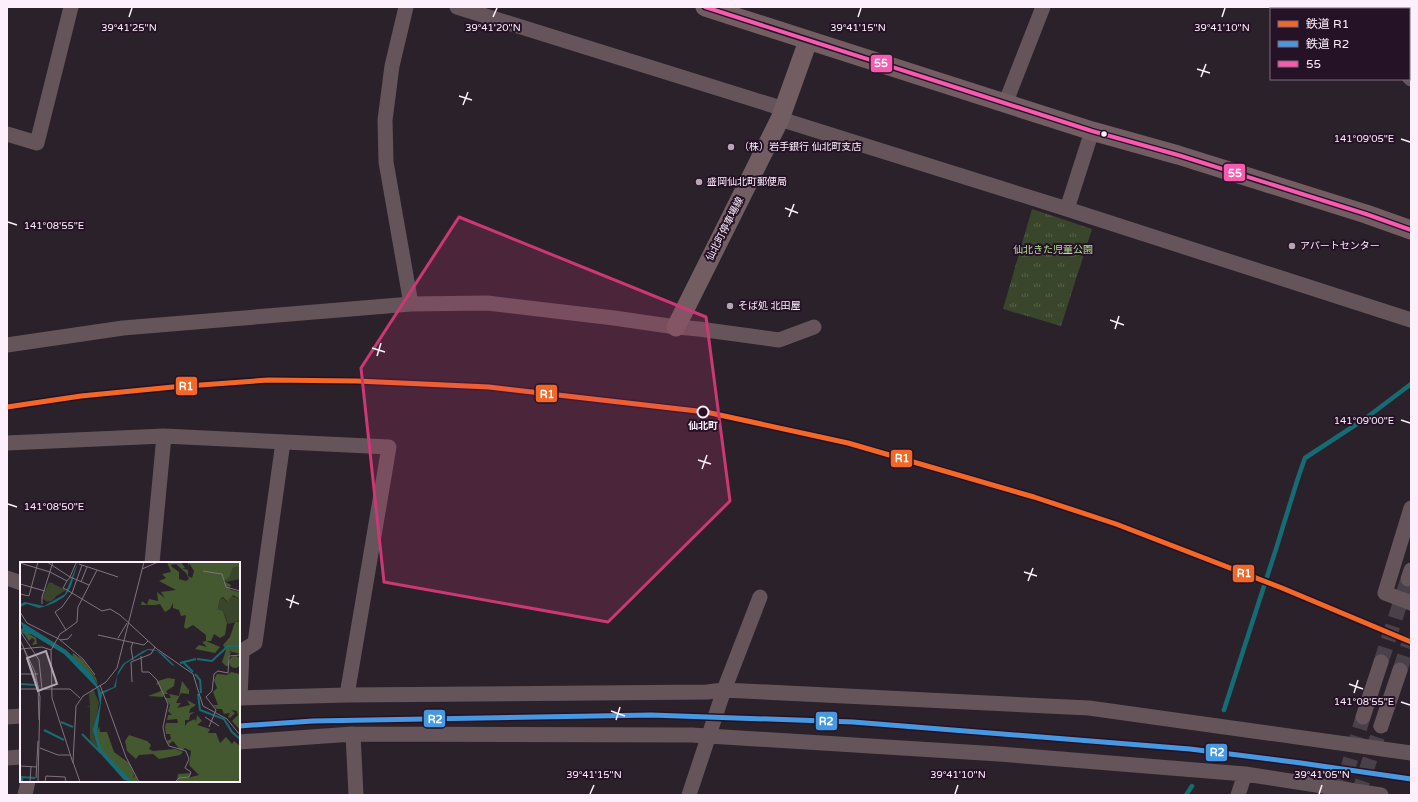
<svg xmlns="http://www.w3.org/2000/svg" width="1418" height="802" font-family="'Varela Round','Noto Sans JP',sans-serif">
  <defs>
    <pattern id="park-tufts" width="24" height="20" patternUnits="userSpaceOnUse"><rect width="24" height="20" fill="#39462c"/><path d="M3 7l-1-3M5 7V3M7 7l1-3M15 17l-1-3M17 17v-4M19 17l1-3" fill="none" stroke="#57614c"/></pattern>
  </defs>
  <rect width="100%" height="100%" fill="#2b212b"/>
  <path fill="#392832" d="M1301 7H1395L1394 9H1306Z"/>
  <path fill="url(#park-tufts)" d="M1032 209 1092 229 1061 326 1003 309Z"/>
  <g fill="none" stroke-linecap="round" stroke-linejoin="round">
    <path stroke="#166c75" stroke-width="4.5" d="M1224 710 1276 549 1298 478 1305 458 1366 418 1411 384
      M1186 795 1192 786"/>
    <path stroke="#4a404a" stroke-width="15" stroke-dasharray="15 8" stroke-linecap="butt" d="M1381 662 1408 579
      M1400 670 1411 637
      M1340 795 1363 717
      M1358 795 1381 726"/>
    <path stroke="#65555a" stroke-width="15" d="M406 7 392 66 385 120 386 162 411 304
      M457 7 784 109
      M1278 7 1282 9
      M1409 77 1411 79
      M1005 104 1043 7
      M780 119 1067 209 1411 320
      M7 134 37 143 71 7
      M1067 209 1092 131
      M7 345 123 328 411 304 487 303 614 318 676 327 699 329 779 340 814 327
      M7 443 164 436 389 447 347 695
      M1411 508 1385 593 1411 603
      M152 563 164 436
      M7 578 21 583
      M1408 579 1411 570
      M239 651H242L240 698
      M242 651 255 643 283 442
      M239 698 347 695 707 692 724 690 1089 708 1411 753
      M7 717 21 716
      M1363 717 1381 662
      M1381 726 1400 670
      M353 734 356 795
      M239 742 353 734 692 735 999 754 1245 774 1381 795
      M7 758 21 757
      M25 795 28 781
      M689 795 724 690 760 597
      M1238 795 1245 774"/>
    <path stroke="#725d62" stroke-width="19" d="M705 7 992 99 1092 131 1178 155 1366 214 1411 230
      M676 327 780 119 808 41"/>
    <g stroke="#261226" stroke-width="7">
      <path id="bus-1" d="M705 7 992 99 1092 131 1178 155 1366 214 1411 230"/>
    </g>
    <use href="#bus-1" stroke="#f75aaf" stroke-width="4"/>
    <g stroke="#261226" stroke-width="8">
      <path id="rail-1" d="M7 407 81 396 173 387 268 380 357 381 489 387 706 412 848 443 1034 497 1116 524 1282 588 1411 642"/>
    </g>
    <g stroke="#261226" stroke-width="8">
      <path id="rail-2" d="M239 726 313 721 651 715 853 722 1190 749 1301 763 1411 779"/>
    </g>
    <use href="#rail-1" stroke="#f36827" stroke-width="5"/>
    <use href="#rail-2" stroke="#4699e1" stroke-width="5"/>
  </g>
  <path fill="#cb3873" fill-opacity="0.2" stroke="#cb3873" stroke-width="3" stroke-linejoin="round" d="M459 217 706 317 730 501 608 622 384 582 361 368Z"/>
  <path fill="none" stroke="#fdeffc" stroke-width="1.5" d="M129 17 132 8M493 17 497 8M858 17 861 8M1222 17 1225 8M1197 69 1210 73M1201 77 1206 64M459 96 472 100M463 105 468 92M1401 139 1410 142M785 208 798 213M789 217 794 204M8 222 17 225M1110 320 1124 325M1115 329 1119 316M372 348 385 352M377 356 381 343M1401 420 1410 423M698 460 711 464M702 469 707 455M8 504 17 507M1024 572 1037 576M1028 581 1033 568M286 599 299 604M290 608 294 595M1349 684 1363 689M1354 693 1358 680M1401 702 1410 705M611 711 625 716M616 720 620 707M590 794 594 785M955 794 958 785M1319 794 1322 785"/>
  <circle fill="#fdeffc" stroke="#261226" stroke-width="1.5" cx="1104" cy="134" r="3.5"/>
  <g fill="#b4a7b3" stroke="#261226" stroke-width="1.5">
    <circle cx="731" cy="147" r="4"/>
    <circle cx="699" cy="182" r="4"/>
    <circle cx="1292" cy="246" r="4"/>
    <circle cx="730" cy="306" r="4"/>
  </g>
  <circle fill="#261226" stroke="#fdeffc" stroke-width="2" cx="703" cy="412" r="5.5"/>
  <g text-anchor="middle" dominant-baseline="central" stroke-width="4" stroke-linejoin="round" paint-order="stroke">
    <g font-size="10" fill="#fdeffc" stroke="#261226" text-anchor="start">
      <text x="739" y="147">（株）岩手銀行 仙北町支店</text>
      <text x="707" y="182">盛岡仙北町郵便局</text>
      <text x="1300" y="246">アパートセンター</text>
      <text x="738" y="306">そば処 北田屋</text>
    </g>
    <g font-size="10" fill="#fdeffc" stroke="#261226">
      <text transform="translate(725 229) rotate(-63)">仙北町停車場線</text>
    </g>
    <g font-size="10" fill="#b5e092" stroke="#261226">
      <text x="1053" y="250">仙北きた児童公園</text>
    </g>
    <g font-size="10" font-weight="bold" fill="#fdeffc" stroke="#261226">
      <text x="703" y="426">仙北町</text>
    </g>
  </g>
  <g transform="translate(20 562)">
    <rect width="220" height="220" fill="#2b212b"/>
    <path d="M220 3V17L206 20 205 18 210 8ZM73 126 79 141 74 169 79 190 70 178V145H66L70 144 69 132Z" fill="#39462c"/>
    <path d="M147 0H161L165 6H162L168 8V14L172 16 174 9 169 1 168 6V0L220 1V4L213 6 208 17 203 19 211 23 210 25 207 24 211 28 220 30V37L213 33 208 40 203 35 200 37 198 47 203 49 207 61 205 73 200 76 194 72 191 79H186L200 85 195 91 175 87 179 83 187 85 182 80 186 79V73L173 63 166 67 164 65 166 53 161 54 159 48 153 46V41L150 47 145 50 140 42 135 43H121L122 39 127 43 129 37 138 39 137 30 145 36 141 30 156 28 139 19 146 16 142 12 151 10ZM156 2 166 11 169 17 166 19 159 17V10L152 5 151 3ZM215 60H220V92L209 89 211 91 208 95V104H206L202 100 206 88 203 83 210 75ZM1 67 16 76 17 82 12 83 15 78 12 76 9 79 3 70 0 71ZM53 91 63 98 76 116 78 123 72 113 52 96ZM209 100a6 6 0 1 1 12 0a6 6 0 1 1-12 0ZM211 110 220 112V168L212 159 218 153 217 149 211 148 215 151 210 156 208 155 210 151 204 152 202 147H197L193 143H198L193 130 197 126 194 118 197 112 207 113ZM148 116 155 117 154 124 146 129 148 132H144L143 135 128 134 141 129 139 122 136 123 138 119ZM162 119 168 127 165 128 169 127V132L161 131 156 141H161L157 146 170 143 167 138 176 143 170 147 169 151 175 150 170 153 169 158H165V164L168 160 175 157 176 160 177 153 182 159 177 163 190 167 188 171H196L200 181 206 175 212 182 214 179 220 184V220H157L158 212 171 211 169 215 163 216H167L179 213 169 203 171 189 165 186 161 189 153 179 149 182 147 179 151 177 150 172H146L145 165 146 161H158L157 157 147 158 148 153H152L148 149 150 143 145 136H151L149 132 159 134ZM79 164 80 170H87L94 190 109 201 114 212 113 217 115 213 118 220 112 219 83 192 76 173ZM109 173 127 179 131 183 129 187 133 189 155 187 163 190 160 193 139 197 133 192 119 193 116 197 107 189 105 179Z" fill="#44592f" fill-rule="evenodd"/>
    <path d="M29 20 46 28 27 40 22 36ZM212 34 220 37V59L208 62 203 49 198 47 200 37 203 36 207 40Z" fill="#39462c"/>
    <path d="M29 21H34L31 24V28L32 24 35 27 39 24 35 36 30 40 22 36 25 30 23 35 25 36Z" fill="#39462c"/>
    <path d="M58 0 51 24 48 30 44 35 34 41 23 45 19 46 7 42 0 45V42L5 40 24 44 45 32ZM0 59 46 88 72 113 81 130 94 125 98 110 103 102 123 89 128 87H132L138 89 144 93 155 104 165 107 152 103 137 89 128 88 105 102 97 114 96 125 82 132 77 173 82 188 113 220 104 218 79 190 73 168 80 142 77 126 44 92 11 72 0 71 6 69 0 68 3 66Z" fill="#166c75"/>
    <path fill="none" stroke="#166c75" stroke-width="2" d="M177 97 192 99 208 84H220M163 100 173 110M160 101 176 97M175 112 180 118 181 131M0 122 17 123M178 132 180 148 204 157 212 170 220 177M41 160 53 165M24 168 44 178M62 172 81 191M2 220V215L15 216"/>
    <path fill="none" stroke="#7f737f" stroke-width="1" d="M27 0 50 15 47 19M0 1 30 10M56 1 50 15 69 23M59 2 98 15M122 7 138 0M183 9 202 12 206 25 220 29M30 10 47 19 43 26 47 28 82 49 90 47 100 53 137 87 173 112 183 144 207 157 220 173M61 20 67 5M0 22 25 29M52 31 62 3M0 32 9 34 18 0M22 42V35L33 0M0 50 7 61 39 77 63 97 75 113M46 68 57 60 58 45 77 8M0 69 19 98 22 127M78 73 124 83 128 79M98 76 107 61M0 78 15 110 20 135 18 220M40 78 48 77 52 72M0 87 22 85 31 88M4 87 18 124 19 158M31 88 32 136 53 201M31 88 40 72 46 68 35 50 42 45 52 31M121 94 122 110H129L137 118 148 142 143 165 145 176 149 184 166 189 169 197 165 206 171 210 169 215 159 216 155 220M113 98 111 86 113 80M0 112H18M112 120 111 100 131 92 135 85M80 123 106 195 119 220M0 127H18M24 127H50L60 136M185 155 199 164M189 165 196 148 186 135 192 129 194 112 198 109 208 111 209 94 220 93M20 186 38 193H50M0 204 17 205M16 216 18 179M10 220 11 204M25 220 26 214 45 215 46 220M60 220 53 200 56 144 63 134 86 120 97 106 124 0"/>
    <path fill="#b4a7b3" fill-opacity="0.15" stroke="#b4a7b3" stroke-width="2" d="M26 89 37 122 18 129 7 96Z"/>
    <rect width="220" height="220" fill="none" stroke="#fdeffc" stroke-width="2"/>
  </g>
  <g font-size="10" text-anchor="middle" fill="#fdeffc" stroke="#261226" stroke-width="4" stroke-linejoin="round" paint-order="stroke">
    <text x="129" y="31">39°41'25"N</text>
    <text x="493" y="31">39°41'20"N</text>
    <text x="858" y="31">39°41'15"N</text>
    <text x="1222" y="31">39°41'10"N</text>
    <text x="1364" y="142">141°09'05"E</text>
    <text x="54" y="229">141°08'55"E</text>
    <text x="1364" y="424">141°09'00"E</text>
    <text x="54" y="510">141°08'50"E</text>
    <text x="1364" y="705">141°08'55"E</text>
    <text x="594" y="778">39°41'15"N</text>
    <text x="958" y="778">39°41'10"N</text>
    <text x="1322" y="778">39°41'05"N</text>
  </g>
  <g stroke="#261226" stroke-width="1.5">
    <rect x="870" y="54" width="23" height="19" rx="4" fill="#f75aaf"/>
    <rect x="1223" y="163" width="23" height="19" rx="4" fill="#f75aaf"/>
    <rect x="175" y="376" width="23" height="20" rx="4" fill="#f36827"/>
    <rect x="535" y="384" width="23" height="19" rx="4" fill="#f36827"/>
    <rect x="890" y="449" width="23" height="19" rx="4" fill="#f36827"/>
    <rect x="1232" y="564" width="23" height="19" rx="4" fill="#f36827"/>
    <rect x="423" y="709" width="23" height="19" rx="4" fill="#4699e1"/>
    <rect x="815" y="711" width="23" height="20" rx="4" fill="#4699e1"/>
    <rect x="1205" y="743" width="23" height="19" rx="4" fill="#4699e1"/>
  </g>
  <g font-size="11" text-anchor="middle" font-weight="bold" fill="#fff">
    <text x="881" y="67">55</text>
    <text x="1235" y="177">55</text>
    <text x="186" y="390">R1</text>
    <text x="547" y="398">R1</text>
    <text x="902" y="462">R1</text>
    <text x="1244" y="577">R1</text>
    <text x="435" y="723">R2</text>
    <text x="826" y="725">R2</text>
    <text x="1217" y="756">R2</text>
  </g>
  <rect width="1418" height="802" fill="none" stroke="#fdeffc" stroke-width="16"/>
  <rect x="1270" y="8" width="140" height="72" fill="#261226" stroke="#7c6a7c"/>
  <rect x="1278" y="21" width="20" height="6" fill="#f36827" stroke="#7c6a7c"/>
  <text x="1306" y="28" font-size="12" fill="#fdeffc">鉄道 R1</text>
  <rect x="1278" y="41" width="20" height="6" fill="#4699e1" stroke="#7c6a7c"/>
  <text x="1306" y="48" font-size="12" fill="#fdeffc">鉄道 R2</text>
  <rect x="1278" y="61" width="20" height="6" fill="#f75aaf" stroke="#7c6a7c"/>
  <text x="1306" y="68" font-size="12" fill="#fdeffc">55</text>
</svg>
